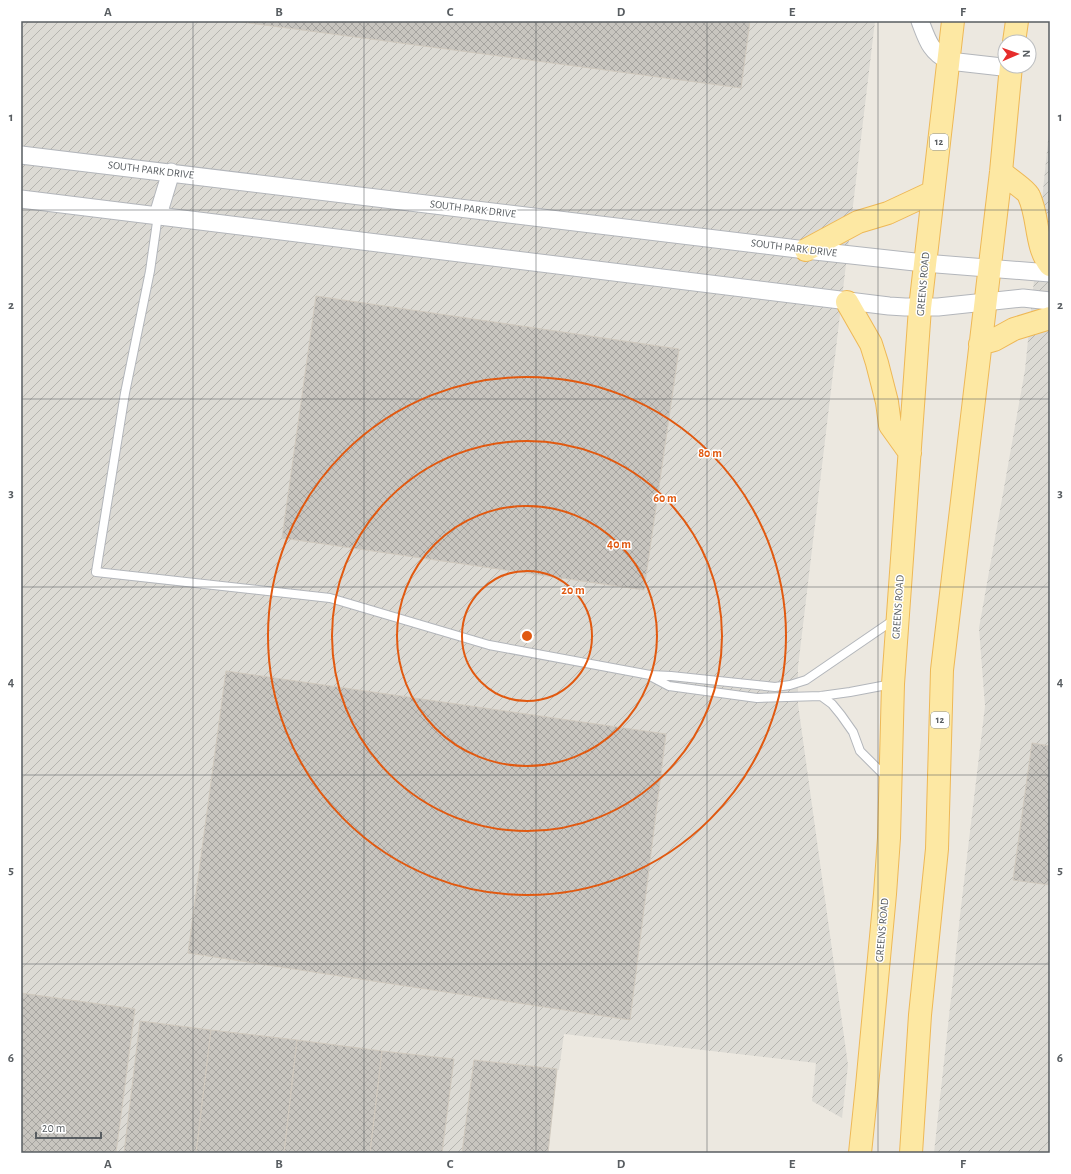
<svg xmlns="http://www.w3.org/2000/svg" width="1071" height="1174" font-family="'Alegreya Sans',sans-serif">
  <defs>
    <pattern id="industrial-furrows" width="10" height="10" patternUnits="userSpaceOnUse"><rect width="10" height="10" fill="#dcdad4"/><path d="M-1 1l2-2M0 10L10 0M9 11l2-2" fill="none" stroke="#b5b4af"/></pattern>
    <pattern id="building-cross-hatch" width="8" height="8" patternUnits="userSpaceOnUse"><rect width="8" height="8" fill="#c8c5bf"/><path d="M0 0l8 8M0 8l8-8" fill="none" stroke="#a5a39f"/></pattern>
  </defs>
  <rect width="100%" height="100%" fill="#ece8e0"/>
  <path fill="url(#industrial-furrows)" d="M21 21H875L798 667V704L848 1065 842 1118 812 1101 816 1063 564 1034 559 1070H557L548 1153H21Z
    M1050 121V1153H934L961 907 985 706 979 628 1025 370Z"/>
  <path fill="url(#building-cross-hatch)" stroke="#d0c9be" d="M234 21H750L741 88Z
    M316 296 679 349 644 590 282 538Z
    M226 671 666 734 630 1020 188 953Z
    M1032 743 1050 746V885L1013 880Z
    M21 993 135 1009 116 1153H21Z
    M140 1021 211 1030 196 1153H124Z
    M211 1030 297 1040 284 1153H196Z
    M297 1040 382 1051 370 1153H284Z
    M382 1051 454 1059 442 1153H370Z
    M474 1060 557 1069 548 1153H462Z"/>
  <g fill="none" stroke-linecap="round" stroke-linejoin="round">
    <g stroke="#b3b6bb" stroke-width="10">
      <path id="lane" d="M158 215 150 271 125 393 96 572 330 598 489 645 650 675 671 676 775 687 790 685 806 680 895 619
        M652 677 669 686 757 698 821 696 850 692 892 684
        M821 696 832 704 841 715 853 732 860 751 887 778"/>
    </g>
    <g stroke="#b3b6bb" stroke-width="19">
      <path id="street" d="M920 21C927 39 930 52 949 61L1011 68
        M21 155 806 250 924 263 1050 273
        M21 199 889 306 905 307H938L1023 298 1050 301
        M158 215 171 172"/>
    </g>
    <g stroke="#eeb856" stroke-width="24">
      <path id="primary" d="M1014 42 1017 21
        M1001 172C1007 177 1027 191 1029 196 1039 217 1035 246 1050 265
        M806 250 858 222 888 213 933 192
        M847 302 871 344 877 363 887 402 890 425 910 453
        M980 344 994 340 1014 329 1050 318
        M860 1153 867 1086 885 894 889 838 893 684 920 308 953 21
        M911 1153 920 1015 937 849 942 670 1001 172 1011 66"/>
    </g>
    <use href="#lane" stroke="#fff" stroke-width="8"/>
    <use href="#street" stroke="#fff" stroke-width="17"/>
    <use href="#primary" stroke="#fde8a3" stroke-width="22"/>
  </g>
  <path fill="none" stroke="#585d61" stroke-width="1" stroke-opacity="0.55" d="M193 21V1153M364 21V1153M536 21V1153M707 21V1153M878 21V1153M21 210H1050M21 399H1050M21 587H1050M21 775H1050M21 964H1050"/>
  <g fill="none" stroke="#e15910" stroke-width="2">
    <circle cx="527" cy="636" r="65"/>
    <circle cx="527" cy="636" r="130"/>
    <circle cx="527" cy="636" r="195"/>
    <circle cx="527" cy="636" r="259"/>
  </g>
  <g text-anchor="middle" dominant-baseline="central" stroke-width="3" stroke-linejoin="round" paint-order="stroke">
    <g fill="#fff" stroke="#8a8e90" stroke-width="1">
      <rect x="930" y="134" width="18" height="16" rx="3"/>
      <rect x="931" y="712" width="18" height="16" rx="3"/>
    </g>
    <g font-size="10" font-weight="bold" fill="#585d61">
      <text x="939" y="142">12</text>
      <text x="940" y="720">12</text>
    </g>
    <g font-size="11" fill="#585d61" stroke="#fff">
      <text transform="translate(151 170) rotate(7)">SOUTH PARK DRIVE</text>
      <text transform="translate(473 209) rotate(7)">SOUTH PARK DRIVE</text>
      <text transform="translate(794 248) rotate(7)">SOUTH PARK DRIVE</text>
      <text transform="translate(923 284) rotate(-85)">GREENS ROAD</text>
      <text transform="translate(898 607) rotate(-86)">GREENS ROAD</text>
      <text transform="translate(882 930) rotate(-85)">GREENS ROAD</text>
    </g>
  </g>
  <circle cx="527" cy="636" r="6" fill="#e15910" stroke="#fff" stroke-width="2"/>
  <g font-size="12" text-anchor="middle" font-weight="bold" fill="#e15910" stroke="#fff" stroke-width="3" stroke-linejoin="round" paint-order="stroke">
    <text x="710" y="457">80 m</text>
    <text x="665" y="502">60 m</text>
    <text x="619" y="548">40 m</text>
    <text x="573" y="594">20 m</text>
  </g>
  <rect width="1071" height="1174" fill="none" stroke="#ffffff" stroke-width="44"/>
  <g transform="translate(1017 54) rotate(88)"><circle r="19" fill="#ffffff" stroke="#bcbec0"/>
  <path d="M0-3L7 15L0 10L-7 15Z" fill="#e62c2b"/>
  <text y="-6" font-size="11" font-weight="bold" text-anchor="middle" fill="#585d61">N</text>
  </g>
  <path d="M36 1132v6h65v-6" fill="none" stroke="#585d61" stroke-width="2"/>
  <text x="42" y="1132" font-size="12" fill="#585d61" stroke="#ffffff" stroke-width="3" paint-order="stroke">20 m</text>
  <rect x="22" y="22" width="1027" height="1130" fill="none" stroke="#585d61" stroke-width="1.5"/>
  <g font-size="13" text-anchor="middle" font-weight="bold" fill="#585d61">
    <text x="108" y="16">A</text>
    <text x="279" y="16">B</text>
    <text x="450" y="16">C</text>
    <text x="621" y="16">D</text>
    <text x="792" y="16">E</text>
    <text x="963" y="16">F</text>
    <text x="11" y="121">1</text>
    <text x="1060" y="121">1</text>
    <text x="11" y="309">2</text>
    <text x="1060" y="309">2</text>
    <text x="11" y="497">3</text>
    <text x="1060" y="497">3</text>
    <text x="11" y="686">4</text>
    <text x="1060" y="686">4</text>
    <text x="11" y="874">5</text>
    <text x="1060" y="874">5</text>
    <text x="11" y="1062">6</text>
    <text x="1060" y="1062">6</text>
    <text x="108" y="1168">A</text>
    <text x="279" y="1168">B</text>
    <text x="450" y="1168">C</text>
    <text x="621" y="1168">D</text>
    <text x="792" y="1168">E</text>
    <text x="963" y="1168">F</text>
  </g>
</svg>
